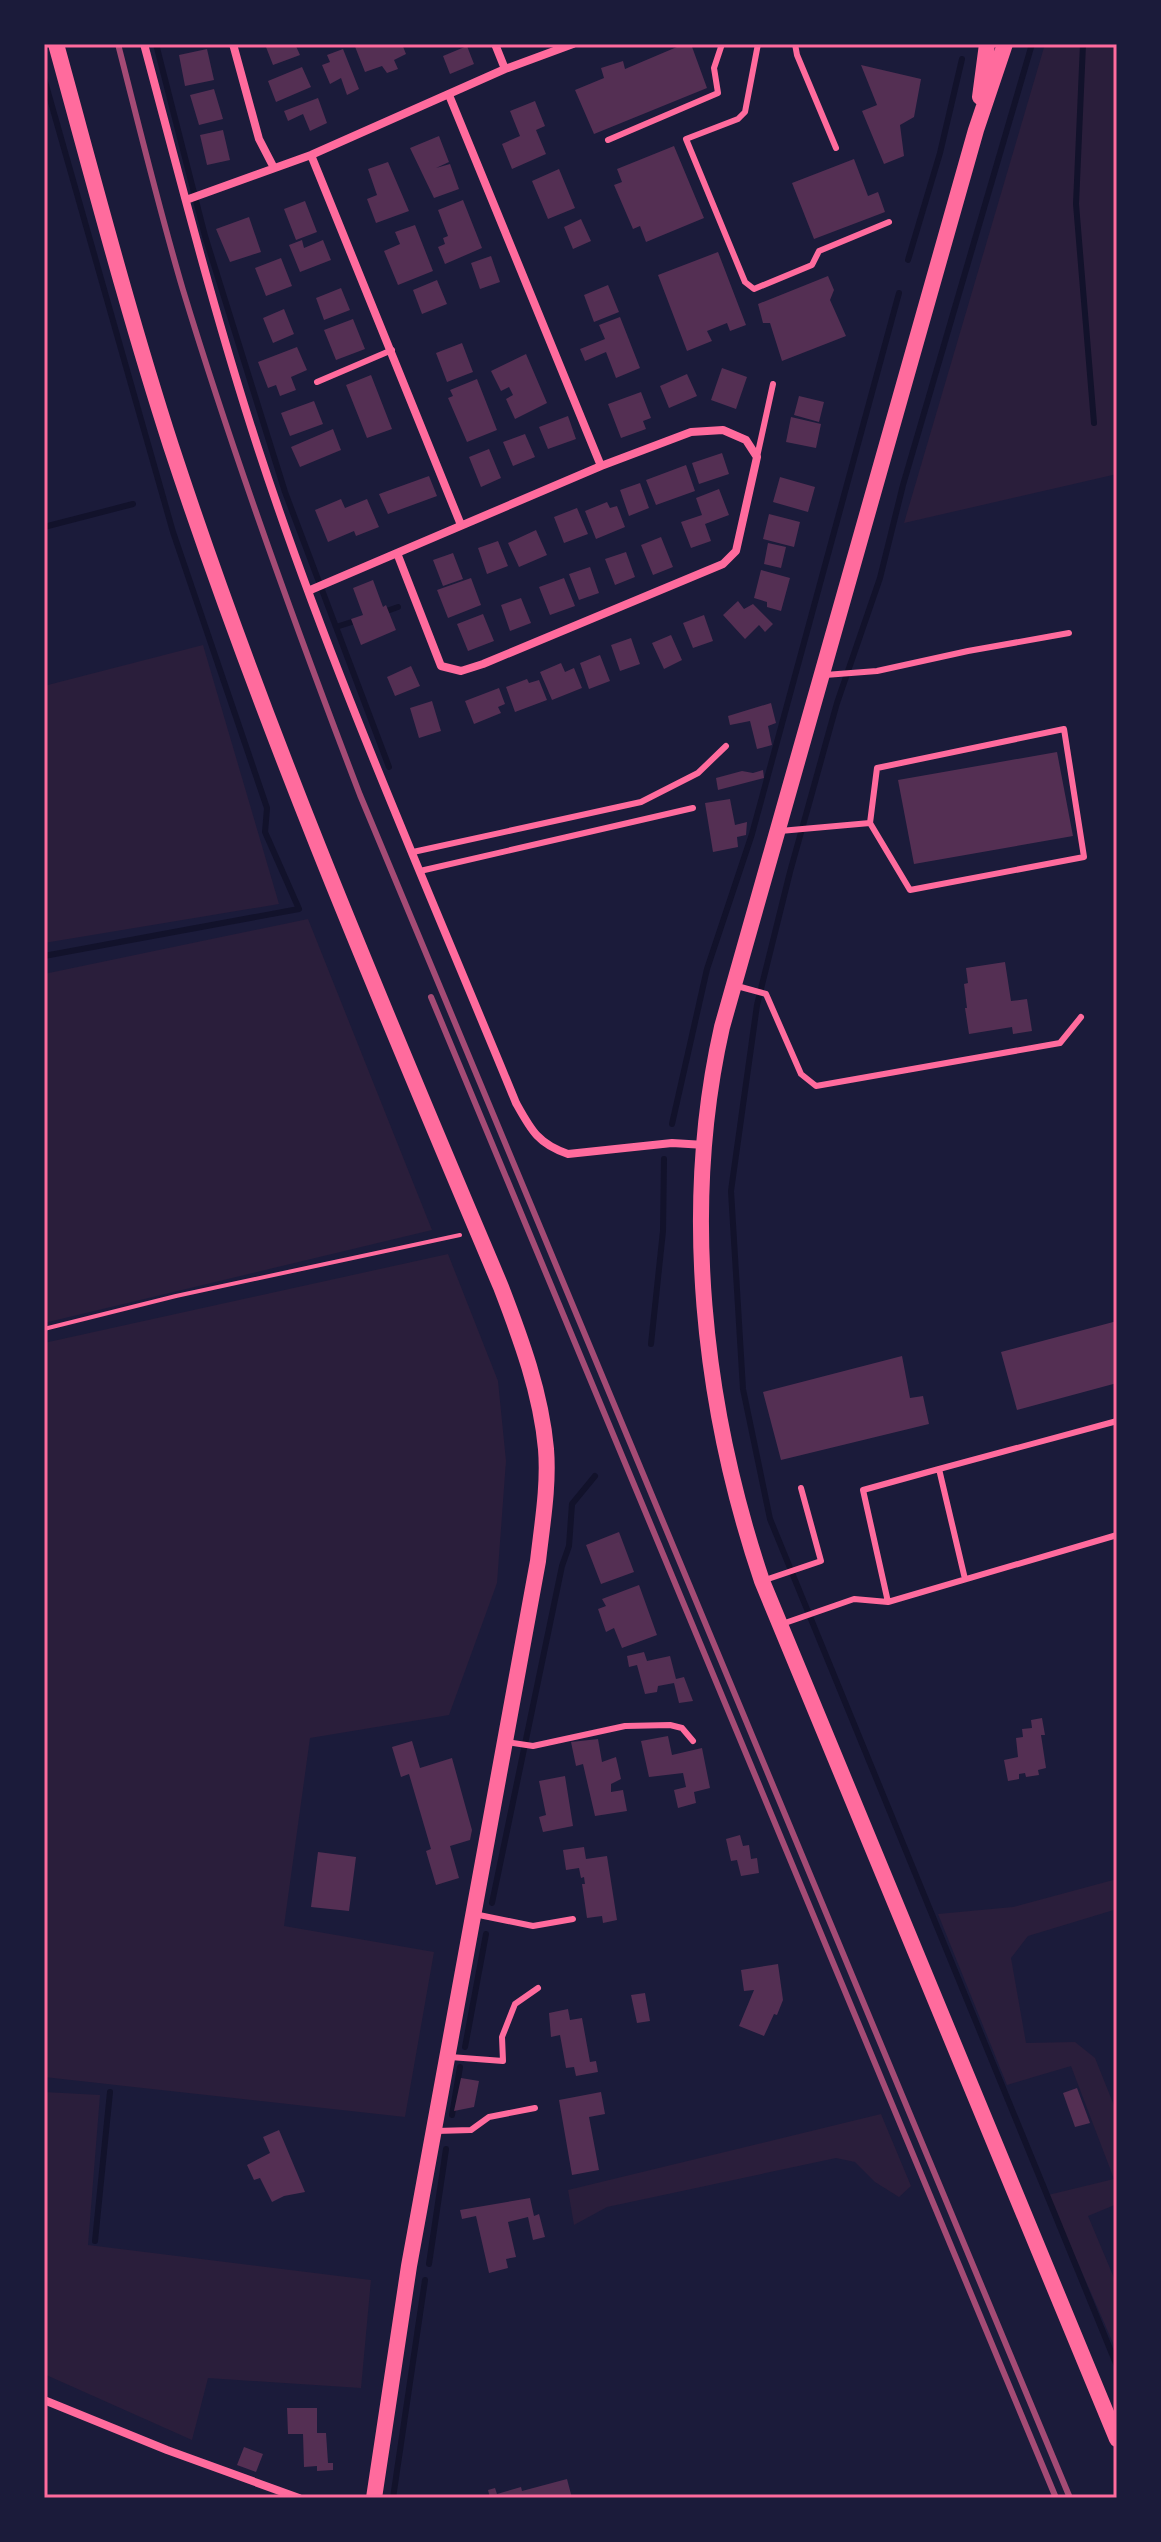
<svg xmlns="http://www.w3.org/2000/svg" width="1161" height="2542" font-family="Quicksand,sans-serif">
  <rect width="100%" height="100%" fill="#1b1b3a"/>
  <path fill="#2a1e3b" d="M1045 44H1117V474L904 523Z
    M203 645 279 904 44 943V686Z
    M308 919 432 1230 44 1323V974Z
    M448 1254 498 1381 506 1461 497 1583 449 1715 310 1738 284 1926 434 1952 405 2117 44 2077V1343Z
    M1117 1879V1909L1028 1936 1011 1958 1026 2043 1075 2042 1095 2058 1117 2113V2204L1088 2216 1117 2285V2352L1048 2195 1114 2179 1071 2066 1007 2085 938 1914 1013 1907Z
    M44 2092 100 2095 88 2245 371 2280 361 2388 208 2378 192 2440 44 2374Z
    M881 2114 911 2186 899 2197 875 2182 855 2162 836 2158 607 2207 574 2225 568 2190Z"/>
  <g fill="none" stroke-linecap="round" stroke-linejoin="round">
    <path stroke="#12122b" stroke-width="6" d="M156 44 205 236 285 492 336 627
      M1032 44 903 485 880 578 837 703 790 872 757 1005 731 1191 743 1389 770 1519 1117 2366
      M1083 44 1076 204 1094 423
      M44 78 173 532 267 808 265 832 299 909 44 956
      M908 260 940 153 962 59
      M44 527 133 504
      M384 612 398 607
      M358 620 336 627 389 767
      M672 1124 707 969 752 834 899 293
      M651 1344 663 1231 664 1159
      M492 1903 562 1566 569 1546 572 1504 595 1476
      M465 2047 486 1934
      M452 2115 460 2067
      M95 2241 110 2092
      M429 2264 446 2149
      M393 2498 425 2280"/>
  </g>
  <path fill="#542f53" d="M274 44H295L300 55 273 65 266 47Z
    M354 44H402L406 54 394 60 398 69 387 73 382 66 365 72Z
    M684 44H691L707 88 594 134 575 90 604 78 601 68 623 61 625 69Z
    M467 46 474 64 450 74 443 56Z
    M207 49 214 80 185 86 179 55Z
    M343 49 359 89 347 95 341 78 330 84 322 65 330 62 327 55Z
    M861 65 921 79 914 117 900 125 904 156 884 164 862 111 877 105Z
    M302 67 311 87 276 102 268 81Z
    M214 89 223 119 199 125 190 95Z
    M318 98 327 123 310 131 303 114 288 121 284 111Z
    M535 101 545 126 536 130 546 154 512 169 502 144 520 136 510 111Z
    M223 130 230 160 207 165 200 135Z
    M439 136 449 162 436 168 450 164 459 189 434 198 410 148Z
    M674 146 704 218 646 242 640 226 633 229 614 185 622 182 617 169Z
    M854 159 868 196 878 192 885 212 814 239 792 183Z
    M388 162 409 211 376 223 367 199 377 195 368 169Z
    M559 169 575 208 548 219 532 181Z
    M463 200 482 248 445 264 438 247 445 244 443 238 448 236 438 210Z
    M305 201 317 232 296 240 284 209Z
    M249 217 261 252 230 262 216 229Z
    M581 219 591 241 573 249 564 227Z
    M415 225 433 271 398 285 384 251 400 244 395 232Z
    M302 240 304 248 323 240 331 260 300 272 289 245Z
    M718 252 746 325 730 331 727 323 707 331 712 341 687 351 658 275Z
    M491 256 500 282 480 289 471 263Z
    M281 258 292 286 266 296 255 268Z
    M828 276 834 290 830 300 846 336 782 361 770 323H763L758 304Z
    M437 280 447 304 422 314 413 290Z
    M608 285 619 312 594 322 584 295Z
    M341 288 350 310 324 320 316 298Z
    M284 309 294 334 273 343 263 318Z
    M620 317 640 368 616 378 606 352 585 361 580 349 605 339 599 325Z
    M353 319 365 349 336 360 324 330Z
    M462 343 473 372 447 382 436 353Z
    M297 347 307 370 291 377 296 390 280 396 276 385 268 388 258 362Z
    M526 354 547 403 515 419 506 399 513 395 509 387 501 391 491 371Z
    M722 368 747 377 736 409 711 400Z
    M687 374 697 396 669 408 660 386Z
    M371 375 392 429 367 438 346 385Z
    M477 379 497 430 467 442 448 398 453 396 450 390Z
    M641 392 651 418 643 421 646 429 621 438 608 404Z
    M799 396 824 402 819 422 794 415Z
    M314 401 323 424 290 436 281 413Z
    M568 416 576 439 548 449 539 427Z
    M791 417 821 424 816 448 786 442Z
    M333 429 341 450 300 467 291 447Z
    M525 434 535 457 513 466 503 442Z
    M489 449 501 478 481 487 469 457Z
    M722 453 729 474 699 484 692 463Z
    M686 465 695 491 656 505 646 480Z
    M429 476 437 496 388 514 379 494Z
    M780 477 815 487 808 512 773 502Z
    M640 483 649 508 629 516 620 490Z
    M719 489 729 515 705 524 711 541 691 548 681 522 702 515 696 498Z
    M341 499 345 508 367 499 379 527 356 536 354 531 328 542 315 510Z
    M607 502 610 508 617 506 625 527 596 539 585 511Z
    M577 508 588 534 564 543 554 517Z
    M769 514 800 522 794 547 763 539Z
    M536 530 547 555 519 567 508 543Z
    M661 537 673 567 653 575 641 545Z
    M498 541 508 566 487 574 478 548Z
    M768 543 786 547 781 568 764 564Z
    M626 552 635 577 615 585 605 559Z
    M453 553 463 579 443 586 433 560Z
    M590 567 599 593 579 600 569 574Z
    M761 570 790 578 781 611 767 607V602L754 598Z
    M471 578 481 605 448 618 437 590Z
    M564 578 575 606 550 615 539 587Z
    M373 580 383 607 386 605 396 630 361 645 351 619 363 615 353 588Z
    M521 598 531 623 510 631 501 605Z
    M738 601 744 609 753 604 773 624 765 632 759 625 745 639 723 615Z
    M483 614 494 641 468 651 457 624Z
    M704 615 713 641 693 648 683 623Z
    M671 635 682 660 664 669 652 643Z
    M631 638 640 664 620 671 611 645Z
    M600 655 610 681 589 689 580 663Z
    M561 663 565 672 574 668 582 688 552 700 540 672Z
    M411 666 420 686 395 696 387 677Z
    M527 679 529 683 539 680 547 700 515 712 506 687Z
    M499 688 505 704 498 707 501 713 474 724 465 701Z
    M432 701 441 731 419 738 410 708Z
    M771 703 776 723 768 726 772 745 757 749 750 721 730 725 728 716Z
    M1057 752 1073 836 914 864 898 780Z
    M763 770 764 778 718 790 716 778 742 771 753 773Z
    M730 799 735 825 747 822 746 835 737 837 738 847 713 852 705 803Z
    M1005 962 1011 1001 1027 999 1032 1031 1013 1034 1012 1027 969 1034 965 1008H967L964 984 968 983 966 968Z
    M1117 1321V1383L1017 1410 1001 1352Z
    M902 1356 910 1398 923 1396 929 1424 781 1460 763 1392Z
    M619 1532 634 1572 601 1584 586 1545Z
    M639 1585 657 1635 622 1648 614 1628 606 1632 598 1609 606 1606 602 1599Z
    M644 1652 647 1661 670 1656 676 1679 684 1677 693 1701 679 1703 674 1683 658 1686 657 1692 645 1694 637 1665 629 1667 627 1656Z
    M1042 1718 1045 1735H1041L1046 1768 1038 1770 1039 1775 1026 1777 1025 1773 1019 1774V1779L1008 1781 1004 1760 1018 1757 1016 1738 1023 1737 1022 1729 1032 1728 1031 1720Z
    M668 1736 672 1755 702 1748 710 1788 694 1792 696 1803 678 1808 674 1790 686 1787 683 1773 649 1777 641 1741Z
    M598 1739 602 1762 616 1757 621 1779 611 1784V1792L623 1790 627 1811 595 1816 583 1764 576 1766 571 1742Z
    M412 1741 420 1768 452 1758 472 1830 470 1840 450 1846 459 1878 436 1885 426 1851 431 1849 409 1774 401 1777 392 1747Z
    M565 1776 573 1826 543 1832 539 1817 546 1815 539 1781Z
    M740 1835 743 1846 749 1845 751 1859 757 1858 759 1873 741 1876 737 1860 731 1861 726 1839Z
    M584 1847 586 1859 607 1856 617 1920 603 1923 602 1916 587 1918 582 1884H585L584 1877 581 1878 579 1868 566 1870 563 1850Z
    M318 1852 356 1857 349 1911 311 1907Z
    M778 1964 783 2000 777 2015 774 2014 764 2036 739 2026 754 1990 744 1991 741 1970Z
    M645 1993 650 2021 637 2023 631 1995Z
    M568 2009 570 2020 582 2018 590 2062 596 2061 598 2072 576 2076 574 2067 566 2068 560 2035 551 2037 549 2013Z
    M461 2078 479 2081 474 2107 454 2111Z
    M1077 2088 1090 2123 1075 2127 1063 2093Z
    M601 2092 605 2114 589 2117 599 2170 572 2175 559 2100Z
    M279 2130 305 2192 284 2196 272 2202 260 2178 254 2180 247 2165 270 2153 263 2137Z
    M530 2198 534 2216 539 2214 545 2237 533 2240 528 2217 508 2222 516 2257 506 2259 508 2268 489 2273 476 2216 462 2219 460 2210Z
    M287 2408H317V2433H326L328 2463H333V2470L317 2471V2466L304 2467 303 2434H288Z
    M244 2447 263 2454 256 2472 237 2465Z
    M567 2479 572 2498H490L488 2490 495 2488 497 2494 521 2487 522 2491Z"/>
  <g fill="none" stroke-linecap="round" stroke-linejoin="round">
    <path stroke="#ff6b9d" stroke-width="4" d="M44 1329 176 1296 460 1235"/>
    <path stroke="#ff6b9d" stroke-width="6" d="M758 44 745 112 738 119 686 139 745 282 754 289 812 265 819 251 889 222
      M795 44 797 55 836 148
      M608 140 718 93 714 68 722 44
      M317 382 392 350
      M757 457 773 384
      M825 675 877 671 968 651 1069 633
      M780 831 870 823 877 768 1064 729 1084 857 910 890 870 823
      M413 852 641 802 698 773 726 746
      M420 871 693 808
      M737 986 766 994 801 1074 816 1086 1060 1043 1081 1017
      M965 1579 939 1469 1117 1421
      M765 1580 821 1561 801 1488
      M888 1602 863 1490 939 1469
      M782 1624 854 1599 888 1602 1117 1535
      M506 1742 533 1746 625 1726 670 1725 682 1728 693 1741
      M474 1914 533 1926 573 1919
      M450 2057 503 2061 502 2037 515 2004 538 1988
      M436 2131 471 2130 489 2117 535 2108"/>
    <path stroke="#ff6b9d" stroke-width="8" d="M144 44C180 178 214 313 257 445 330 669 427 886 516 1103 531 1130 538 1144 568 1154L672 1143 705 1145
      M233 44 259 139 274 168
      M495 44 505 69
      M449 95 601 466
      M311 155 461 525
      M186 200 311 155 505 69 573 44
      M723 430 746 440 757 457 736 551 723 564 483 664 461 671 441 666 397 553 601 466 691 432Z
      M308 591 397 553
      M44 2400 167 2450 299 2498"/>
    <path stroke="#ff6b9d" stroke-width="16" d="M56 44C93 178 128 313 171 446 265 732 384 1010 501 1287 521 1339 541 1393 546 1449 549 1486 542 1525 538 1561L409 2266 374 2498
      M1005 44 976 130 722 1027C681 1208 703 1406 762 1581L1117 2439
      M980 97 987 44"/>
    <path stroke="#a44b75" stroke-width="6" d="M118 44C139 126 159 209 183 290 235 461 296 628 360 795L1070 2498
      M431 997 1056 2498"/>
  </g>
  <rect width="1161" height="2542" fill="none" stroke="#1b1b3a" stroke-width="92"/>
  <rect x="46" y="46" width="1069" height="2450" fill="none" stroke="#ff6b9d" stroke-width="3"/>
</svg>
